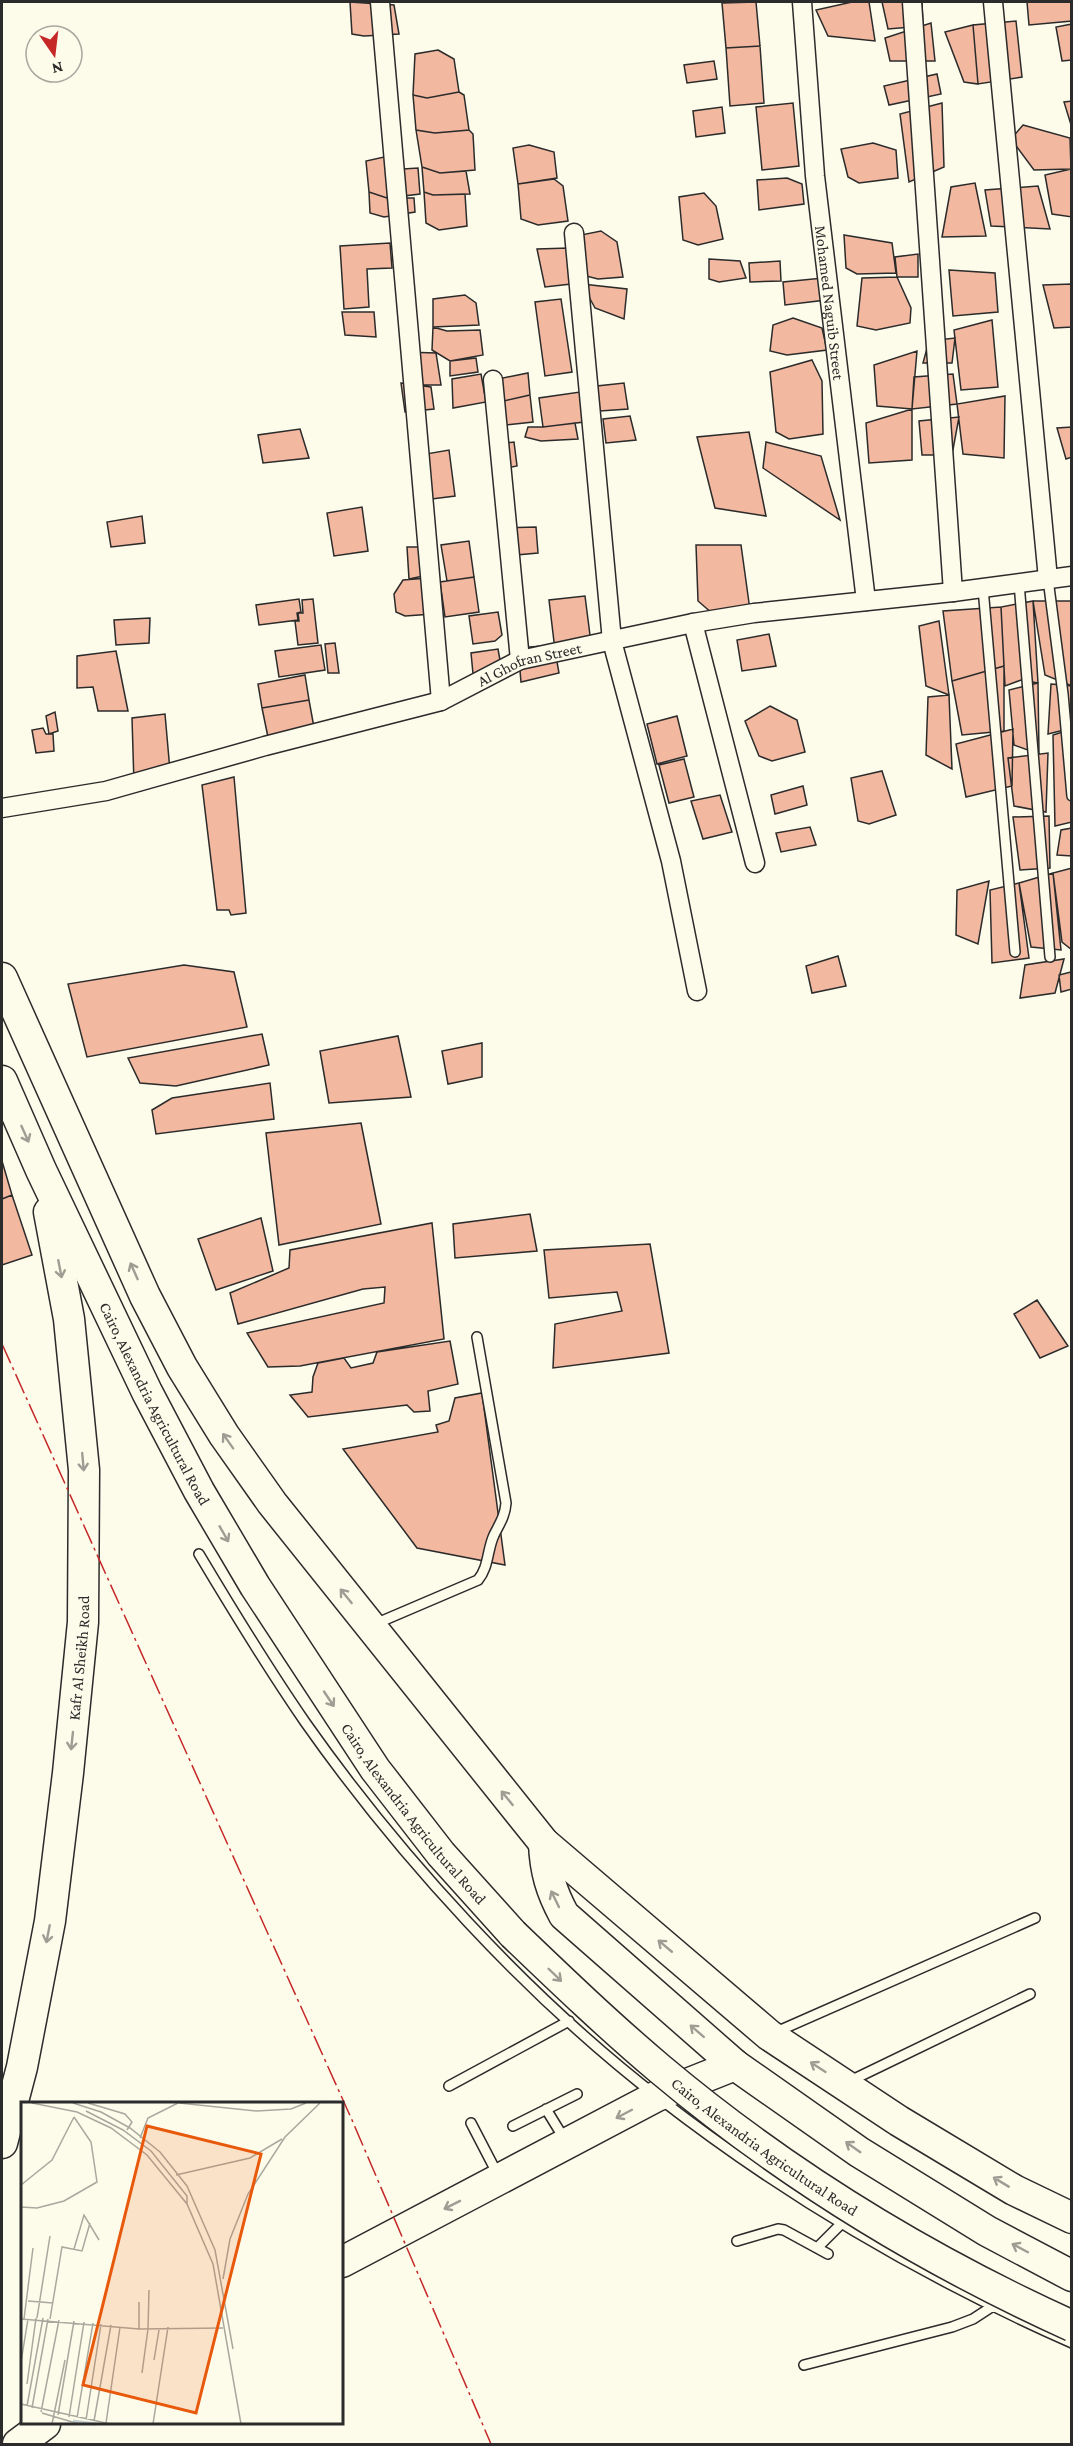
<svg xmlns="http://www.w3.org/2000/svg" width="1073" height="2446" font-family="'Crimson Pro',serif">
  <rect width="100%" height="100%" fill="#fdfbea"/>
  <path fill="#f2b8a0" stroke="#2b2b2b" stroke-width="1.5" d="M350 2 394 5 399 34 364 36 352 34Z
    M756 2 760 46 726 48 722 3Z
    M852 2H869L875 41 828 36 816 10Z
    M882 2H922L923 26 888 29Z
    M1027 2H1072V21L1029 25Z
    M1016 21 1022 77 978 84 973 25Z
    M931 23 935 61H890L885 38Z
    M1072 24V60L1062 61 1056 27Z
    M973 25 978 84 964 82 945 32Z
    M760 46 764 103 730 106 726 48Z
    M438 50 454 59 459 92 427 98 413 95 415 54Z
    M714 61 717 79 687 83 684 65Z
    M937 74 941 94 889 105 884 86Z
    M459 92 464 95 469 130 435 133 416 130 413 95 427 98Z
    M1072 101V128L1064 102Z
    M793 103 799 166 762 170 756 107Z
    M942 103 944 167 909 182 900 114Z
    M722 107 725 133 696 137 693 111Z
    M1023 125 1070 138 1071 169 1034 170 1011 139Z
    M416 130 435 133 469 130 473 134 475 170 440 173 422 167Z
    M873 143 896 150 898 178 859 183 848 177 841 149Z
    M529 145 554 152 557 178 518 184 513 148Z
    M384 157 403 169 418 168 420 194 387 198 369 192 366 161Z
    M422 167 440 173 466 171 470 194 433 195 424 192Z
    M1071 169 1072 217 1052 214 1045 175Z
    M787 178 802 184 804 204 759 210 757 180Z
    M554 179 563 186 568 221 538 225 521 219 518 184Z
    M975 183 986 236 942 237 951 187Z
    M1038 186 1050 229 991 226 985 190Z
    M369 192 387 198H414L415 212 384 217 370 213Z
    M424 192 433 195 465 194 467 226 439 230 426 223Z
    M704 193 716 206 723 239 698 245 683 240 679 197Z
    M601 231 617 242 623 277 598 279 582 275 581 235Z
    M844 235 892 243 896 273 857 274 846 268Z
    M390 243 392 268 367 269 369 307 344 309 340 246Z
    M569 248 571 284 545 287 537 249Z
    M918 254V277H897L895 257Z
    M709 259 740 261 746 278 719 282 709 279Z
    M780 261 781 281 750 282 749 263Z
    M949 270 995 273 998 312 953 316Z
    M897 277 911 308 910 323 876 330 857 326 862 278Z
    M823 278 826 300 785 305 783 282Z
    M582 284 627 289 624 319 595 308Z
    M1072 284V327L1054 328 1043 285Z
    M465 295 476 303 479 325 433 327V299Z
    M561 299 572 372 545 376 535 302Z
    M342 312H374L376 337 345 335Z
    M793 318 822 328 827 350 787 355 770 351 773 325Z
    M992 320 998 387 961 390 954 330Z
    M433 327 447 331 480 330 483 355 450 361 432 350Z
    M955 338 952 363H923L929 341Z
    M917 351 912 409 877 406 874 365Z
    M405 352 436 353 441 385H417Z
    M476 358 478 372 450 376V361Z
    M812 360 822 381 823 434 789 439 776 432 770 372Z
    M528 373 530 395 495 403 493 380Z
    M481 374 486 402 453 408 452 379Z
    M953 374 957 404 912 409 914 377Z
    M401 383 431 387 434 409 405 412Z
    M624 383 628 409 600 411 597 386Z
    M580 392 584 422 543 427 539 398Z
    M530 395 533 422 497 426 495 403Z
    M1005 396 1004 458 963 454 957 404Z
    M912 409V460L869 463 866 423Z
    M630 416 636 440 606 443 603 419Z
    M959 417 952 455H922L919 421Z
    M575 423 578 439 541 441 525 437 528 427H543Z
    M1072 427V457L1066 459 1057 428Z
    M300 429 309 458 263 463 258 435Z
    M749 432 766 516 715 508 697 437Z
    M514 442 517 466 501 469 499 444Z
    M766 442 821 456 840 520 763 468Z
    M449 450 455 496 424 500 420 455Z
    M362 507 368 551 334 556 327 513Z
    M142 516 145 543 111 547 107 522Z
    M536 527 538 553 505 556 503 528Z
    M469 541 474 577 447 581 441 545Z
    M696 545H741L750 610 713 614 698 601Z
    M407 547H424L428 575 409 579Z
    M474 577 479 612 445 617 440 582Z
    M428 578 433 614 405 616 396 612 394 594 403 580Z
    M585 596 591 643 555 650 549 600Z
    M299 599 301 612 297 613 298 620 259 625 256 605Z
    M313 599 318 643 298 645 295 621H299L298 613H303L302 600Z
    M1033 601H1072V686L1045 675Z
    M1033 601 1038 683 1021 680 1005 686 1001 607Z
    M1001 607 1004 666 952 681 943 611Z
    M498 612 502 635 495 641 473 644 469 616Z
    M150 618 149 643 116 645 114 620Z
    M939 621 949 695 926 686 919 626Z
    M769 634 776 666 742 671 737 640Z
    M335 643 339 673H328L325 644Z
    M321 645 325 670 279 677 275 651Z
    M554 645 559 673 521 682 518 648Z
    M498 649 503 677 474 684 471 653Z
    M116 651 128 711H98L93 687 77 688V656Z
    M1004 666V731L962 735 952 681Z
    M305 675 309 700 262 708 258 684Z
    M1038 683 1039 754 1014 745 1009 690Z
    M1051 684 1072 686V728L1048 734Z
    M949 695 952 769 926 755 928 697Z
    M309 700 315 733 269 742 262 708Z
    M770 706 797 720 805 752 772 761 759 756 745 721Z
    M55 712 58 731 49 734 46 716Z
    M165 714 171 782 134 784 132 718Z
    M677 716 687 756 657 764 647 724Z
    M43 728 46 734H53L54 751 36 753 32 730Z
    M1013 729 1012 786 966 797 956 744Z
    M1072 729V822L1055 826 1053 735Z
    M1048 753 1046 812 1014 806 1008 758Z
    M684 759 694 797 669 803 659 765Z
    M882 771 896 815 869 824 858 821 851 778Z
    M234 777 246 913 231 915 229 910H217L202 785Z
    M803 786 807 805 775 814 771 795Z
    M720 795 732 832 703 839 691 801Z
    M1049 816 1050 868 1020 870 1013 817Z
    M810 827 816 845 781 852 776 833Z
    M1072 828V856L1057 855 1061 830Z
    M1072 868V950L1062 942 1053 873Z
    M1053 873 1061 950 1031 947 1019 883Z
    M989 881 978 944 956 935 957 890Z
    M1019 883 1029 958 992 963 990 890Z
    M838 956 846 986 812 993 806 966Z
    M1064 959 1055 993 1020 998 1025 965Z
    M184 965 234 972 247 1027 87 1057 68 984Z
    M1071 972 1072 989 1061 992 1059 975Z
    M262 1034 269 1065 176 1086 140 1083 128 1058Z
    M398 1036 411 1097 329 1103 320 1051Z
    M482 1043V1077L448 1084 442 1051Z
    M270 1083 274 1119 156 1134 152 1110 172 1098Z
    M361 1123 381 1224 279 1245 266 1133Z
    M2 1161 12 1195 2 1199Z
    M12 1195 32 1255 2 1265V1199Z
    M530 1214 537 1251 455 1258 453 1224Z
    M261 1218 273 1271 216 1290 198 1239Z
    M432 1223 444 1339 300 1366 268 1367 247 1333 384 1303 385 1287 363 1289 238 1324 230 1293 289 1268 290 1250Z
    M650 1244 669 1353 553 1368 555 1324 622 1311 617 1292 549 1298 544 1250Z
    M1037 1300 1068 1346 1040 1358 1014 1314Z
    M450 1341 458 1384 428 1391 430 1411 414 1412 407 1405 308 1417 290 1395 312 1392 313 1377 318 1363 344 1358 351 1368 373 1363 377 1352Z
    M482 1393 505 1565 417 1548 343 1449 438 1432 436 1425 449 1421 455 1398Z"/>
  <g fill="none" stroke-linecap="round" stroke-linejoin="round">
    <g stroke="#2b2b2b" stroke-width="12">
      <path id="service" d="M1048 579 1063 694 1072 796
        M1019 583 1050 957
        M983 588 1015 952
        M199 1554C233 1611 267 1667 305 1722 400 1857 527 1996 659 2098 785 2196 925 2278 1072 2343
        M375 1624 478 1580C489 1567 487 1550 494 1535 500 1523 505 1516 506 1503L477 1337
        M776 2032 1035 1918
        M848 2082 1030 1994
        M449 2086 569 2021
        M546 2109 565 2140
        M471 2123 498 2175
        M513 2126 577 2094
        M737 2241 778 2229 784 2230 828 2254
        M817 2248 842 2223
        M804 2365 952 2327 973 2319 993 2306"/>
    </g>
    <g stroke="#2b2b2b" stroke-width="21">
      <g id="minor">
        <path d="M380 2 441 701"/>
        <path id="s1" d="M802 2 815 176 866 601"/>
        <path d="M912 2 953 592"/>
        <path d="M993 2 1048 579"/>
        <path d="M574 233 612 641 671 861 697 991"/>
        <path d="M493 380 520 660"/>
        <path d="M693 623 755 863"/>
        <path id="s2" d="M2 808 106 791 265 746 441 701 520 660 693 623 754 613 953 592 1072 576"/>
      </g>
    </g>
    <g stroke="#2b2b2b" stroke-width="33">
      <g id="trunk">
        <path d="M2 978 145 1296 182 1367 224 1435 272 1503 544 1843 769 2035 899 2121 1014 2190 1072 2218"/>
        <path id="s3" d="M2 1081 41 1170 147 1392 199 1491 255 1586 375 1769 441 1854 513 1934"/>
        <path d="M544 1843C545 1871 551 1891 564 1915L735 2065 859 2152 987 2231 1072 2276"/>
        <path id="s4" d="M2 2143 22 2067 50 1921 68 1773 83 1622 84 1470 69 1319 49 1212"/>
        <path d="M342 2262 657 2096 735 2065"/>
        <path d="M18 2444 45 2424"/>
      </g>
    </g>
    <use href="#service" stroke="#fdfbea" stroke-width="9"/>
    <use href="#minor" stroke="#fdfbea" stroke-width="18"/>
    <use href="#trunk" stroke="#fdfbea" stroke-width="30"/>
    <g stroke="#2b2b2b" stroke-width="33" stroke-linecap="butt">
      <g id="trunk-bridge">
        <path id="s5" d="M513 1934C561 1980 609 2026 660 2069 785 2174 924 2259 1072 2326"/>
      </g>
    </g>
    <use href="#trunk-bridge" stroke="#fdfbea" stroke-width="30"/>
    <path stroke="#c62828" stroke-width="1.5" stroke-dasharray="21 4.5 3 4.5" stroke-linecap="butt" d="M2 1344 352 2120 491 2444"/>
  </g>
  <defs><path id="oneway-shaft" d="M-6 0H5M1.5-3L5.5 0L1.5 3" fill="none" stroke-width="1.6" stroke-linecap="round" stroke-linejoin="round" transform="scale(1.5)"/></defs>
  <g stroke="#9e9d94">
    <use href="#oneway-shaft" transform="translate(25 1134) rotate(66)"/>
    <use href="#oneway-shaft" transform="translate(60 1269) rotate(79)"/>
    <use href="#oneway-shaft" transform="translate(134 1271) rotate(-114)"/>
    <use href="#oneway-shaft" transform="translate(228 1441) rotate(-125)"/>
    <use href="#oneway-shaft" transform="translate(83 1462) rotate(85)"/>
    <use href="#oneway-shaft" transform="translate(224 1534) rotate(60)"/>
    <use href="#oneway-shaft" transform="translate(346 1596) rotate(-129)"/>
    <use href="#oneway-shaft" transform="translate(329 1699) rotate(56)"/>
    <use href="#oneway-shaft" transform="translate(72 1741) rotate(96)"/>
    <use href="#oneway-shaft" transform="translate(507 1798) rotate(-129)"/>
    <use href="#oneway-shaft" transform="translate(555 1899) rotate(-116)"/>
    <use href="#oneway-shaft" transform="translate(48 1934) rotate(101)"/>
    <use href="#oneway-shaft" transform="translate(665 1946) rotate(-140)"/>
    <use href="#oneway-shaft" transform="translate(555 1975) rotate(44)"/>
    <use href="#oneway-shaft" transform="translate(697 2031) rotate(-139)"/>
    <use href="#oneway-shaft" transform="translate(818 2067) rotate(-147)"/>
    <use href="#oneway-shaft" transform="translate(624 2114) rotate(152)"/>
    <use href="#oneway-shaft" transform="translate(853 2147) rotate(-145)"/>
    <use href="#oneway-shaft" transform="translate(1001 2182) rotate(-149)"/>
    <use href="#oneway-shaft" transform="translate(452 2205) rotate(153)"/>
    <use href="#oneway-shaft" transform="translate(1020 2248) rotate(-152)"/>
  </g>
  <g text-anchor="middle" dominant-baseline="central" stroke-width="4.5" stroke-linejoin="round" paint-order="stroke">
    <g font-size="16" fill="#2b2b2b" stroke="#fdfbea">
      <text stroke="none"><textPath href="#s1" startOffset="302">Mohamed Naguib Street</textPath></text>
      <text stroke="none"><textPath href="#s2" startOffset="549">Al Ghofran Street</textPath></text>
      <text stroke="none"><textPath href="#s3" startOffset="357">Cairo, Alexandria Agricultural Road</textPath></text>
      <text stroke="none"><textPath href="#s4" startOffset="492">Kafr Al Sheikh Road</textPath></text>
      <text stroke="none"><textPath href="#s3" startOffset="843">Cairo, Alexandria Agricultural Road</textPath></text>
      <text stroke="none"><textPath href="#s5" startOffset="330">Cairo, Alexandria Agricultural Road</textPath></text>
    </g>
  </g>
  <g transform="translate(21 2102)">
    <rect width="322" height="322" fill="#fdfbea"/>
    <path fill="none" stroke="#c7d0d0" stroke-width="3" d="M52 319 75 322"/>
    <path fill="none" stroke="#a9a89e" stroke-width="1.5" d="M11 1 56 10 90 26 126 53 166 102 192 162 220 322M52 1 80 10 109 26 139 50 166 84 194 148 212 247M67 1 104 12 111 20 106 28M158 1 236 9 270 7 285 1M65 9 102 28 130 49 166 94V102M119 36 127 16 157 1M155 73 229 56 261 37M0 83 31 58 53 15M0 105 16 106 43 99 76 80 70 40 53 15M53 147 63 113 78 138M202 177 209 137 227 92 264 35 299 1M7 199 32 201M118 200V227M16 216 29 134M0 217 118 227 202 226M3 217 12 146M29 217 41 145 61 149 69 121M133 258 138 228M0 260 7 217M121 271 127 227 128 188M6 282 15 216M0 302 89 322M6 304 22 216M11 306 27 217M20 310 38 218M21 311 58 322M37 313 53 219M48 315 63 220M56 316 72 221M65 318 80 222M73 319 90 223M85 321 99 225M31 322 44 258M132 322 147 225"/>
    <path fill="#e8590c" fill-opacity="0.15" stroke="#e8590c" stroke-width="3" d="M126 24 240 52 175 311 62 283Z"/>
    <rect width="322" height="322" fill="none" stroke="#2b2b2b" stroke-width="3"/>
  </g>
  <rect width="1073" height="2446" fill="none" stroke="#2b2b2b" stroke-width="6"/>
  <g transform="translate(54 54) rotate(166)"><circle r="28" fill="#fdfbea" stroke="#a9a89e" stroke-width="1.5"/>
  <path d="M0-4.5L10 22L0 15L-10 22Z" fill="#c62828"/>
  <text y="-9" font-size="16" font-weight="bold" text-anchor="middle" fill="#2b2b2b">N</text>
  </g>
</svg>
